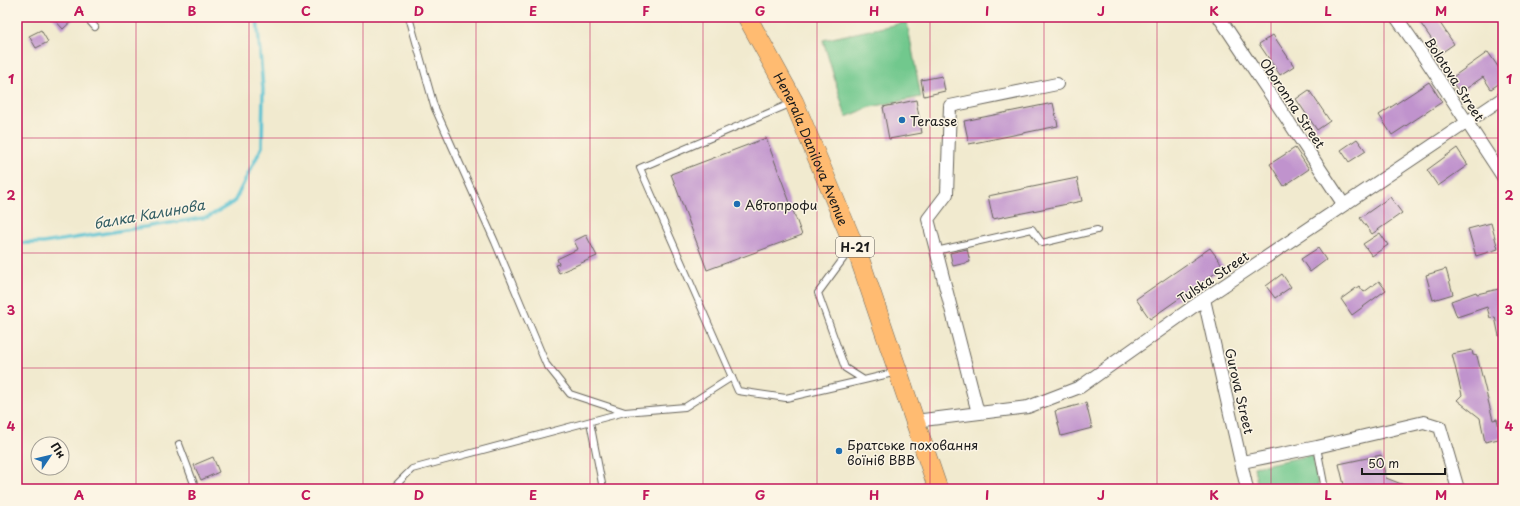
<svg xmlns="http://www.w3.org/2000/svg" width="1520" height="506" font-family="'Playpen Sans',sans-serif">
  <rect width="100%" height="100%" fill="#fcf5e5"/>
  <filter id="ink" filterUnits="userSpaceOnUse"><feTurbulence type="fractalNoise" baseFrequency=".025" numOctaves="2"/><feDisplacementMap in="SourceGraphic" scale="8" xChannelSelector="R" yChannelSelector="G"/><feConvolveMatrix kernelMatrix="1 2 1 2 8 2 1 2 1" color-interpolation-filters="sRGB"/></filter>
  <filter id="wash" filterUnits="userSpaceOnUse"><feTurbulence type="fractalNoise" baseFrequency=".012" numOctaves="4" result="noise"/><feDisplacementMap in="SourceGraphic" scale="16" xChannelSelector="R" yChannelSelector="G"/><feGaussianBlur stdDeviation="0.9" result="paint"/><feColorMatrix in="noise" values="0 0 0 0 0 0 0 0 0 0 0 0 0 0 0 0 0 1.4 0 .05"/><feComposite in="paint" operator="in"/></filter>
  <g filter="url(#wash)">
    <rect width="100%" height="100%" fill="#f1eacf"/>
    <path fill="#71c88d" stroke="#467254" d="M907 22 921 97 871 107 846 117 823 40Z
      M1312 455 1319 489H1258L1254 467Z"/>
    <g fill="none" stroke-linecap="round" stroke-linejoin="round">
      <path stroke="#56c1d1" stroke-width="3.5" d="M17 243H43L208 217 234 202 262 147 263 89 257 17"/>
    </g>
    <g id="blocks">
      <path fill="#c093cd" d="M52 17H76L63 29Z
        M1426 17H1436L1454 44 1441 53 1419 21Z
        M41 30 48 42 36 48 29 36Z
        M1273 35 1294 66 1280 75 1259 44Z
        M1488 52 1503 74V81L1491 89 1483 77 1460 93 1450 79Z
        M942 76 945 91 924 96 921 80Z
        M1429 82 1442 102 1392 135 1379 115Z
        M1309 90 1330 121 1317 130 1296 99Z
        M916 100 922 133 889 139 883 107Z
        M1053 103 1058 126 969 144 964 121Z
        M766 138 802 235 707 270 671 174Z
        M1357 139 1366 151 1349 162 1341 150Z
        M1295 148 1309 169 1284 186 1270 164Z
        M1457 148 1468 165 1438 186 1427 170Z
        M1077 178 1082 201 993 219 988 196Z
        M1390 197 1402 213 1372 234 1360 218Z
        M1491 223 1498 249 1476 256 1468 229Z
        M1380 233 1388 245 1372 256 1363 244Z
        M586 235 597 256 559 273 555 265 559 264 557 259 578 249 574 241Z
        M1210 248 1224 267 1150 319 1136 299Z
        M1318 248 1326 260 1310 272 1301 259Z
        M967 249 970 262 953 266 950 253Z
        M1446 269 1453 294 1433 300 1426 275Z
        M1282 274 1291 287 1275 298 1266 286Z
        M1379 281 1386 290 1352 315 1341 299 1359 286 1364 292Z
        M1503 288V336H1499L1495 317 1490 318 1487 307 1457 317 1451 301 1476 292 1477 294Z
        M1472 350 1473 355 1477 356 1493 420 1497 419 1499 428 1503 427V438L1485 442 1480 418 1457 400 1462 395 1452 354Z
        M1086 403 1092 428 1061 436 1055 411Z
        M1381 455 1386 478 1414 489H1345L1339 464Z
        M213 457 219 472 201 480 194 465Z"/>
    </g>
  </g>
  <g filter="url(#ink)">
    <use href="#blocks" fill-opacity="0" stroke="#67645b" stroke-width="1"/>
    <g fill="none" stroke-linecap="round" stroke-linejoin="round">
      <g stroke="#67645b" stroke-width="8">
        <path id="service" d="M86 17 95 27
          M409 17 434 106 495 242 546 364 570 394 625 412
          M792 103 640 168 738 391 786 398 864 380
          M852 247 818 293 845 368 864 380 897 372
          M936 251 1032 229 1042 243 1097 230
          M590 422 603 489
          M179 444 196 489
          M1317 447 1325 489
          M392 489 412 469 625 412 685 407 732 377"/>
      </g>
      <g stroke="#67645b" stroke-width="14">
        <path id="minor" d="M1219 17 1344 205
          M1396 17 1424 57 1503 177
          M1204 299 1247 489
          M978 413 928 219 947 194 950 106 1057 84
          M915 421 1028 407 1080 387 1204 299 1503 98
          M1242 462 1317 447 1424 422 1440 427 1458 489"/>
      </g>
      <g stroke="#67645b" stroke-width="20">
        <g id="primary">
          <path id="s1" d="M747 17 794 102 860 260 938 489"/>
        </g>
      </g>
      <use href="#service" stroke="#fff" stroke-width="6"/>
      <use href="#minor" stroke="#fff" stroke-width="12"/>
      <use href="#primary" stroke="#ffbb71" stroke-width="19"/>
    </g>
  </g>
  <path fill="none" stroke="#c2185b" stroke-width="1" stroke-opacity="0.55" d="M136 17V489M249 17V489M363 17V489M476 17V489M590 17V489M703 17V489M817 17V489M930 17V489M1044 17V489M1157 17V489M1271 17V489M1384 17V489M17 138H1503M17 253H1503M17 368H1503"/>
  <g fill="#1f6fb2" stroke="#fcf5e5" stroke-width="1.5">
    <circle cx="902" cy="120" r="4"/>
    <circle cx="737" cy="204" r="4"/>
    <circle cx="839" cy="451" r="4"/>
  </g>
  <g text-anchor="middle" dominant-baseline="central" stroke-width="3" stroke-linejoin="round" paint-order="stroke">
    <rect fill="#fcf5e5" stroke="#5f5d58" stroke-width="1" x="836" y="237" width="38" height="20" rx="3"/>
    <g font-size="12" font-weight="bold" fill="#1c1c1c">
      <text x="855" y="247">Н-21</text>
    </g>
    <g font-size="13" fill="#1c1c1c" stroke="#fcf5e5">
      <text transform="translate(1455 79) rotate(57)">Bolotova Street</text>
      <text transform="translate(1293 103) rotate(56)">Oboronna Street</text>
      <text stroke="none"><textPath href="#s1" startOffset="147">Henerala Danilova Avenue</textPath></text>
      <text transform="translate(1213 277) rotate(-34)">Tulska Street</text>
      <text transform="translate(1240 391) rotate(77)">Gurova Street</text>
    </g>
    <g font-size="13" fill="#1c1c1c" stroke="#fcf5e5" text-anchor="start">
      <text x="910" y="120">Terasse</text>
      <text x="745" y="204">Автопрофи</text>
      <text x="847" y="444">Братське поховання<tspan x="847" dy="15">воїнів ВВВ</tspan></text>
    </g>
    <g font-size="14" font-style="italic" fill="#335e64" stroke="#fcf5e5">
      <text transform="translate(149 214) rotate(-10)">балка Калинова</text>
    </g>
  </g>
  <rect width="1520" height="506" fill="none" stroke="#fcf5e5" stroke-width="44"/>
  <g transform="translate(50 456) rotate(55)"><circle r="19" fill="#fcf5e5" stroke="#a29e95"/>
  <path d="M0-3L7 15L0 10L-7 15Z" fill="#1f6fb2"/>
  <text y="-6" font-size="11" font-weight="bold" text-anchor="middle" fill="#1c1c1c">Пн</text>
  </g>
  <path d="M1362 468v6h83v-6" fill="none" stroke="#1c1c1c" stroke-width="2"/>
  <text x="1368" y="468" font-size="12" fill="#1c1c1c" stroke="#fcf5e5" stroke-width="3" paint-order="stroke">50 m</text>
  <rect x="22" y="22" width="1476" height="462" fill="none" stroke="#c2185b" stroke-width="1.5"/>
  <g font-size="13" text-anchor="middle" font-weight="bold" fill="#c2185b">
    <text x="79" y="16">A</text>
    <text x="192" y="16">B</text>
    <text x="306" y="16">C</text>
    <text x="419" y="16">D</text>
    <text x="533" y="16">E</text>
    <text x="646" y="16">F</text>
    <text x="760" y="16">G</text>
    <text x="874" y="16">H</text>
    <text x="987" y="16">I</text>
    <text x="1101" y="16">J</text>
    <text x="1214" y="16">K</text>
    <text x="1328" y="16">L</text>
    <text x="1441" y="16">M</text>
    <text x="11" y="84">1</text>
    <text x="1509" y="84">1</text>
    <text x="11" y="200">2</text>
    <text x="1509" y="200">2</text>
    <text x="11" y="315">3</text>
    <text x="1509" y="315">3</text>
    <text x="11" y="431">4</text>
    <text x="1509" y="431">4</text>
    <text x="79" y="500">A</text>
    <text x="192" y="500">B</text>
    <text x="306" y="500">C</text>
    <text x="419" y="500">D</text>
    <text x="533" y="500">E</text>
    <text x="646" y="500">F</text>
    <text x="760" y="500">G</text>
    <text x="874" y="500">H</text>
    <text x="987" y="500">I</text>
    <text x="1101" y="500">J</text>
    <text x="1214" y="500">K</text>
    <text x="1328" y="500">L</text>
    <text x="1441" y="500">M</text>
  </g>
</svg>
